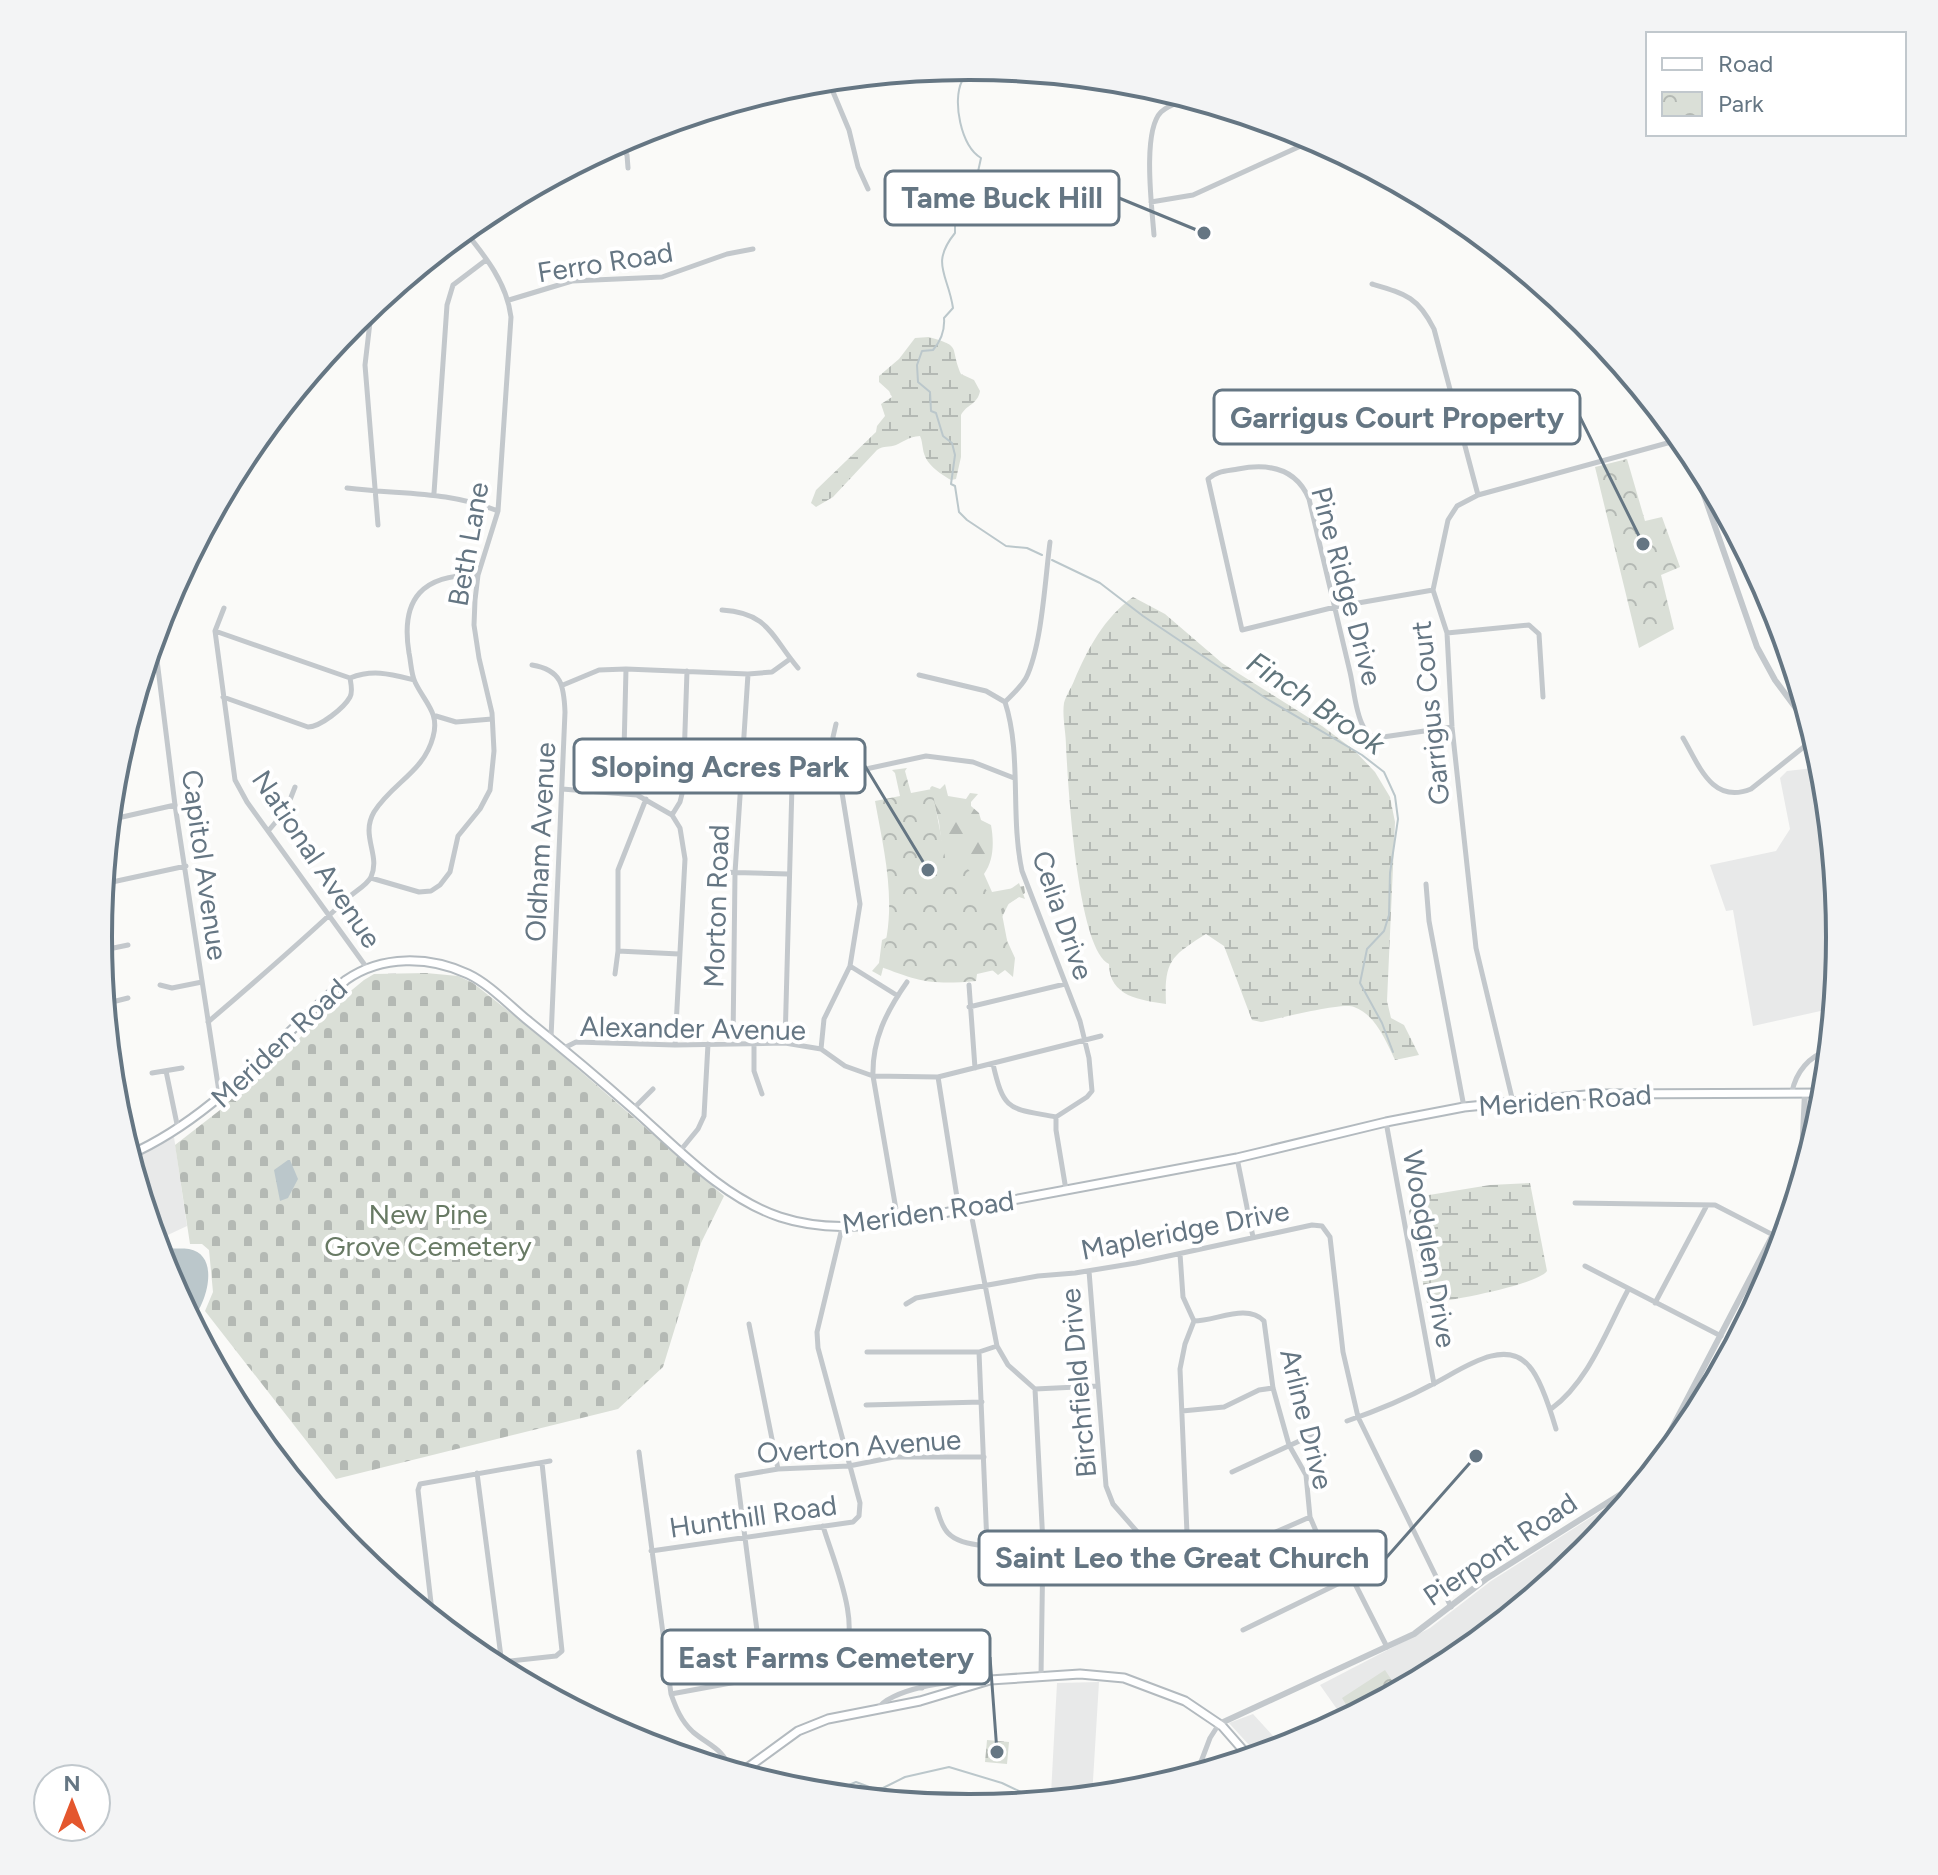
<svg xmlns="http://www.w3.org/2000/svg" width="1938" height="1875" font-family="Figtree,sans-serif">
  <defs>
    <pattern id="forest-firs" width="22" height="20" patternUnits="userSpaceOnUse" patternTransform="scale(2)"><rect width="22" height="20" fill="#dadfd7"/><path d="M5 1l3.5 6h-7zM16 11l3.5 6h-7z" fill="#b4b9b4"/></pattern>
    <pattern id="wetland-marsh" width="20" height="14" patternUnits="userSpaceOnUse" patternTransform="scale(2)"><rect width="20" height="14" fill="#dadfd7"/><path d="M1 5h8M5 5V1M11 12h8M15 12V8" fill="none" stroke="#b4b9b4"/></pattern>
    <pattern id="cemetery-stones" width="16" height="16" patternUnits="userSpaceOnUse" patternTransform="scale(2)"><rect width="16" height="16" fill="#dadfd7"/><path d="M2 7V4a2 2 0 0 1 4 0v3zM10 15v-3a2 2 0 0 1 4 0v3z" fill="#b4b9b4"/></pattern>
    <pattern id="park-crowns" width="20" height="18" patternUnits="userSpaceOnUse" patternTransform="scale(2)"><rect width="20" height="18" fill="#dadfd7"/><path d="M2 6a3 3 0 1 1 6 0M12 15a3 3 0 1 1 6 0" fill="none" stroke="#b4b9b4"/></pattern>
  </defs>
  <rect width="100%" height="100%" fill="#fafaf8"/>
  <path fill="#e8e9e9" d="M1823 767 1840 938 1834 1008 1753 1026 1733 910 1726 911 1710 865 1776 851 1790 829 1780 778 1787 771Z
    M174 1137 187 1226 155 1241 130 1160Z
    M1750 1301 1756 1306 1711 1388 1707 1386Z
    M1642 1485 1585 1554 1453 1662 1302 1743 1289 1747 1339 1712 1320 1685 1430 1628 1491 1581Z
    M1099 1682 1092 1797 1062 1800 1051 1794 1057 1683Z
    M1253 1714 1284 1748 1259 1756 1229 1723Z"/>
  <path fill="url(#forest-firs)" d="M945 784 948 796 966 799 970 793 978 794 971 802V806L979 813 981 820 991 825C994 842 994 860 984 874L992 892 1024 886 1025 893 1009 903 999 923 1015 958 1013 977 1005 970 998 975 991 969 884 964 881 976 872 971 879 963 882 940 890 936 943 856 939 822 930 788 932 786 940 789Z"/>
  <path fill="url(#wetland-marsh)" d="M929 337C963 347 949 346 961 374L974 380 980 391C978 404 966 405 961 415V457L956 479 951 480C939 473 925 464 923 449 922 444 922 440 920 436 908 437 905 441 896 445 889 448 884 445 877 450L833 497 816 507 811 503 816 490 876 432 877 426 885 416 881 404 892 397 889 391 879 382V376L899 359 915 338Z
    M1133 597 1165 614 1222 663 1322 726 1354 750 1375 772 1390 797 1395 822 1387 1001 1391 1018 1404 1025 1419 1055 1395 1060C1386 1041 1375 1014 1354 1007 1342 1002 1278 1019 1261 1022L1252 1020 1224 946 1206 934C1171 956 1164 961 1166 1004 1141 1000 1109 997 1109 964 1077 948 1068 784 1066 746 1066 733 1062 716 1064 703 1066 696 1071 688 1074 681 1088 648 1104 618 1133 597Z
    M1530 1183 1547 1271C1537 1285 1447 1302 1427 1303L1409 1211 1423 1196 1490 1185Z"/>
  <path fill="url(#cemetery-stones)" d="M426 973 458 976 473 983 540 1036 724 1196 701 1243 663 1367 618 1409 336 1479 205 1311 213 1292 209 1250 202 1244H190L175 1145 220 1110 272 1060 296 1042 318 1018 364 980 374 974Z
    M987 1740 1009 1742 1007 1764 985 1762Z"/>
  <path fill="url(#park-crowns)" d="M1627 459 1645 521 1662 517 1680 567 1661 575 1674 629 1639 648 1595 467Z
    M907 768 905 771 911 793 932 789 946 862 960 860 995 900 1019 883 1025 899 1019 897 1001 909 1012 966 977 974 976 981C933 985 919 982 879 966 899 911 885 856 875 801L900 796 895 773 892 770Z
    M1385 1670 1399 1691 1353 1716 1342 1698Z"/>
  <path fill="#dadfd7" d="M901 804 904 818 884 822 881 808Z"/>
  <path fill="#bbc7cb" d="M288 1160H290L298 1179 288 1198 280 1201 274 1170Z
    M169 1248C176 1249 183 1248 189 1249 221 1255 207 1304 191 1321L164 1271 160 1257Z"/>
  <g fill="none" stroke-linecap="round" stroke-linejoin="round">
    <path stroke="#bbc7cb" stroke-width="2" d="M955 67 962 81C952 101 961 146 981 158L974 190 964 191 961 217 955 224V233C930 264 948 274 953 308L944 318C945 331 941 341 933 350L922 351 917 365 918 382 930 392 931 411 936 413 943 436 952 443 955 455 951 484 955 486 959 512 967 520 1006 546 1027 548 1042 555
      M1052 560 1100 583 1143 616 1267 699 1362 755 1384 772 1395 796 1398 819 1390 873 1389 915 1384 931 1367 949 1360 983 1382 1023 1393 1052
      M800 1792 817 1789 837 1790 856 1782 872 1788H883L905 1777 949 1767 1002 1783 1023 1793 1033 1803"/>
    <g stroke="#b3babf" stroke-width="11">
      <path id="secondary" d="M129 1155C217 1116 274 1041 346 980 382 955 429 956 468 974 489 984 508 1004 526 1019 562 1048 598 1078 633 1109 677 1148 723 1198 780 1217 823 1231 863 1227 906 1220L1237 1158 1386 1122 1464 1107 1596 1094 1825 1093
        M739 1774 798 1731 828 1719 920 1701 990 1680 1080 1674 1124 1678 1185 1701 1222 1726 1250 1758"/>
    </g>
    <path stroke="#c3c8cc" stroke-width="5" d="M828 80 849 130 858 167 868 189
      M617 142 627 155 628 168
      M1151 202 1193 195 1316 139
      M1154 235C1152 208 1142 131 1161 112 1168 105 1180 102 1189 98
      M1372 284C1406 294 1418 297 1434 329L1478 495
      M509 300 572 281 662 277 727 254 753 249
      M372 305 365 365 378 525
      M255 441 256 443
      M347 488C402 495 445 490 498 511
      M434 493 447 305 453 285 486 260
      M1433 590 1335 607 1242 630 1208 479C1216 471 1227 471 1238 469 1269 463 1296 468 1309 499 1323 556 1336 614 1350 672 1354 689 1355 711 1363 726 1366 732 1369 735 1376 738L1452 727
      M224 608 215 631 235 780 247 802 367 968
      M722 610C769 613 771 636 798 668
      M215 631 350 678C373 669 390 674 414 680
      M1447 633 1529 625 1539 634 1543 697
      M154 636 175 805 220 1098
      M532 665C562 670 564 686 565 712L551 1038
      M919 675 986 691 1005 702C1022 754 1010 816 1022 871L1080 1021 1089 1058 1092 1091 1087 1097 1056 1117C1010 1108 1004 1113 993 1064
      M563 685 599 670 626 669 748 674 772 672 790 659
      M223 697 308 727C320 727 344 708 350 697 353 692 351 684 350 678
      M1005 702C1013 694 1020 688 1026 678 1042 645 1045 580 1050 542
      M436 716 456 722 492 719
      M1683 738C1699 765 1712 805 1751 789L1815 738
      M740 782 792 785 926 756 973 762 1014 778
      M562 789 637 795 672 815 680 828 685 859 675 1045
      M623 792 626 669
      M672 815 680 802 683 790 687 671
      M109 820 175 805
      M269 830 286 810 295 787
      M716 872 788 874
      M371 878 419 892 431 891 440 885 450 872 458 836 480 809 490 790 494 751 492 713 479 658 474 625 475 600 478 575 498 511 511 317C507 283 485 256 464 230
      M103 884 186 866
      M1426 884 1429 921 1464 1107
      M99 951 128 945
      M618 951 679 954
      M850 966 898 996
      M615 974 618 951V870L646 799
      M160 985 172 988 202 982
      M969 985 975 1068
      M104 1004 128 998
      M969 1007 1065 984
      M208 1022C256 981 303 940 349 897 356 891 368 884 371 877 381 855 360 836 374 812 392 783 424 772 433 737 440 713 425 703 415 682 411 674 411 662 409 653 400 598 423 574 478 575
      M733 1042 735 873 748 674
      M754 1042V1071L762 1094
      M785 1043 792 785
      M562 1049 576 1042 675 1045 785 1043 821 1049 845 1066 873 1076 938 1077 1101 1036
      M821 1049 824 1019 850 966 860 904 833 737 836 724
      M166 1071 178 1129
      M152 1073 182 1068
      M938 1077 959 1210
      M1792 1092C1796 1072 1809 1056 1829 1050
      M1513 1102 1476 948 1452 727 1447 633 1433 590 1448 520 1457 506 1478 495 1682 439
      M633 1109 653 1089
      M1056 1117V1130L1066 1190
      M1386 1122 1434 1384
      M680 1151 698 1129 704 1116 708 1044
      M1237 1158 1253 1237
      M1575 1203 1715 1205 1783 1240
      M970 1208 997 1346 1008 1365 1035 1389 1043 1544 1041 1676
      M898 1221 873 1076C872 1040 886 1012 907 982
      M1180 1254 1183 1297 1194 1321
      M1585 1266 1721 1336
      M1089 1271 1106 1486 1113 1504 1140 1535 1156 1549 1188 1557H1219L1310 1517
      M1655 1303 1707 1205
      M906 1304 916 1298 1038 1276 1075 1273 1136 1263 1312 1225 1322 1226 1330 1237 1343 1352 1358 1417 1451 1607
      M1194 1321C1216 1321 1247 1303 1264 1321L1273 1388 1289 1445 1306 1475 1310 1517 1316 1531 1343 1560 1387 1647
      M749 1324 778 1469
      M867 1352H979L997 1346
      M979 1352 987 1545
      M1035 1389 1098 1386
      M866 1405 982 1402
      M1551 1409C1589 1381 1606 1331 1628 1290
      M1182 1411 1224 1407 1259 1390 1273 1388
      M1347 1421C1376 1411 1407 1398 1433 1384 1458 1372 1504 1336 1529 1366 1541 1379 1551 1412 1556 1429
      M639 1452 671 1694C676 1708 681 1721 693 1732 711 1747 722 1747 732 1772
      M1232 1472 1319 1432
      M477 1473 503 1672
      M937 1509C939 1516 942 1527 948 1533 966 1552 1018 1545 1043 1544
      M651 1551 853 1522 859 1516 860 1503 818 1348 817 1332 842 1228
      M1188 1557 1180 1369 1185 1344 1194 1321
      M422 1611 432 1610
      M433 1620 418 1490 420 1484 550 1461
      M1243 1630 1352 1577
      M913 1649 922 1688
      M502 1662 556 1656 562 1651 542 1463
      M763 1677 737 1476 778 1469 849 1466 894 1457H984
      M671 1694 823 1666C828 1663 835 1661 839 1657 866 1633 832 1557 823 1526
      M878 1709C887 1691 953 1677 972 1685
      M1196 1775 1210 1738 1219 1724"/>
    <path stroke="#c3c8cc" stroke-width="6" d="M1693 452 1704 495 1757 647 1775 680 1812 730
      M1219 1724 1414 1634 1486 1579 1621 1494 1637 1481 1660 1451 1790 1202 1802 1156 1805 1093"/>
    <use href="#secondary" stroke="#fff" stroke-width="7"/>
  </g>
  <g text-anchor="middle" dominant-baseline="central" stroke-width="8" stroke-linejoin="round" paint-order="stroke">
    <g font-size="28" fill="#657683" stroke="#fff">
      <text transform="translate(605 262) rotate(-9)">Ferro Road</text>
      <text transform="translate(468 544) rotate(-80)">Beth Lane</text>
      <text transform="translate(1347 586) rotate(75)">Pine Ridge Drive</text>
      <text transform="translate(1430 713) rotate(-96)">Garrigus Court</text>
      <text transform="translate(540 842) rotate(-87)">Oldham Avenue</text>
      <text transform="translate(317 859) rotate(56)">National Avenue</text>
      <text transform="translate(205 865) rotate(82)">Capitol Avenue</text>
      <text transform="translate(716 906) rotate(-88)">Morton Road</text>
      <text transform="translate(1063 915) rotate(71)">Celia Drive</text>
      <text transform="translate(693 1028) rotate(1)">Alexander Avenue</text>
      <text transform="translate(279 1043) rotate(-43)">Meriden Road</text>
      <text transform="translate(1565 1100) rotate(-4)">Meriden Road</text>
      <text transform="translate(928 1212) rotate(-8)">Meriden Road</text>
      <text transform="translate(1185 1230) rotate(-11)">Mapleridge Drive</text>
      <text transform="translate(1430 1249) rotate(80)">Woodglen Drive</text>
      <text transform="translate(1078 1383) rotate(-95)">Birchfield Drive</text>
      <text transform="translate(1307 1419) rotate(76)">Arline Drive</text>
      <text transform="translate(859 1446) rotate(-4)">Overton Avenue</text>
      <text transform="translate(753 1516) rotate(-8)">Hunthill Road</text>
      <text transform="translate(1500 1549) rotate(-34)">Pierpont Road</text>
    </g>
    <g font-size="28" fill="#687a64" stroke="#fff">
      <text x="428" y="1214">New Pine<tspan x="428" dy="32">Grove Cemetery</tspan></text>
    </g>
    <g font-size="30" font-style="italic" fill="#60757c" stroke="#fff">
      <text transform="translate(1316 703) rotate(34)">Finch Brook</text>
    </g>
  </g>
  <path d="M0 0H1938V1875H0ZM112 937a857 857 0 1 1 1714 0a857 857 0 1 1-1714 0Z" fill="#f3f4f5" fill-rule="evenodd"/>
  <path fill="none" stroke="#657683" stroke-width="4" d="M112 937a857 857 0 1 1 1714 0a857 857 0 1 1-1714 0Z"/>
  <path fill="none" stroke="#657683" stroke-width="3" d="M1204 233L1119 198M1643 544L1580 417M928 870L865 766M1476 1456L1386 1558M997 1752L990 1657"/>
  <g fill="#657683" stroke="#fff" stroke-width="3">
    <circle cx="1204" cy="233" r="8"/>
    <circle cx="1643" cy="544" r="8"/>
    <circle cx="928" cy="870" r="8"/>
    <circle cx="1476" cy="1456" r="8"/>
    <circle cx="997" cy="1752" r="8"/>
  </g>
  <g fill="#fff" stroke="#657683" stroke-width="3">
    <rect x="885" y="171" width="234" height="54" rx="8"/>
    <rect x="1214" y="390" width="366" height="54" rx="8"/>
    <rect x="574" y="739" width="291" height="54" rx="8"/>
    <rect x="979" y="1531" width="407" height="54" rx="8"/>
    <rect x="662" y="1630" width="328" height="54" rx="8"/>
  </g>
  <g font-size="30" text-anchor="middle" font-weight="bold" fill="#657683">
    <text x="1002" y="208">Tame Buck Hill</text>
    <text x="1397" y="428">Garrigus Court Property</text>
    <text x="720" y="777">Sloping Acres Park</text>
    <text x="1182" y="1568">Saint Leo the Great Church</text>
    <text x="826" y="1668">East Farms Cemetery</text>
  </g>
  <rect x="1646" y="32" width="260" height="104" fill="#ffffff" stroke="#c1c8cd" stroke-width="2"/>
  <rect x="1662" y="58" width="40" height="12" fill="#ffffff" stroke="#c1c8cd" stroke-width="2"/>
  <text x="1718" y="72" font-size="24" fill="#657683">Road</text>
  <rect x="1662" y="92" width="40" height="24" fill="url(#park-crowns)" stroke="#c1c8cd" stroke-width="2"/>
  <text x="1718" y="112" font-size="24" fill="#657683">Park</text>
  <g transform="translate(72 1803)"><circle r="38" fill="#ffffff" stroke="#c1c8cd" stroke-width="2"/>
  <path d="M0-6L14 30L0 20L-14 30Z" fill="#e4572e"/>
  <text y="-12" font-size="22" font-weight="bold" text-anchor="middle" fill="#657683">N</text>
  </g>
</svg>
